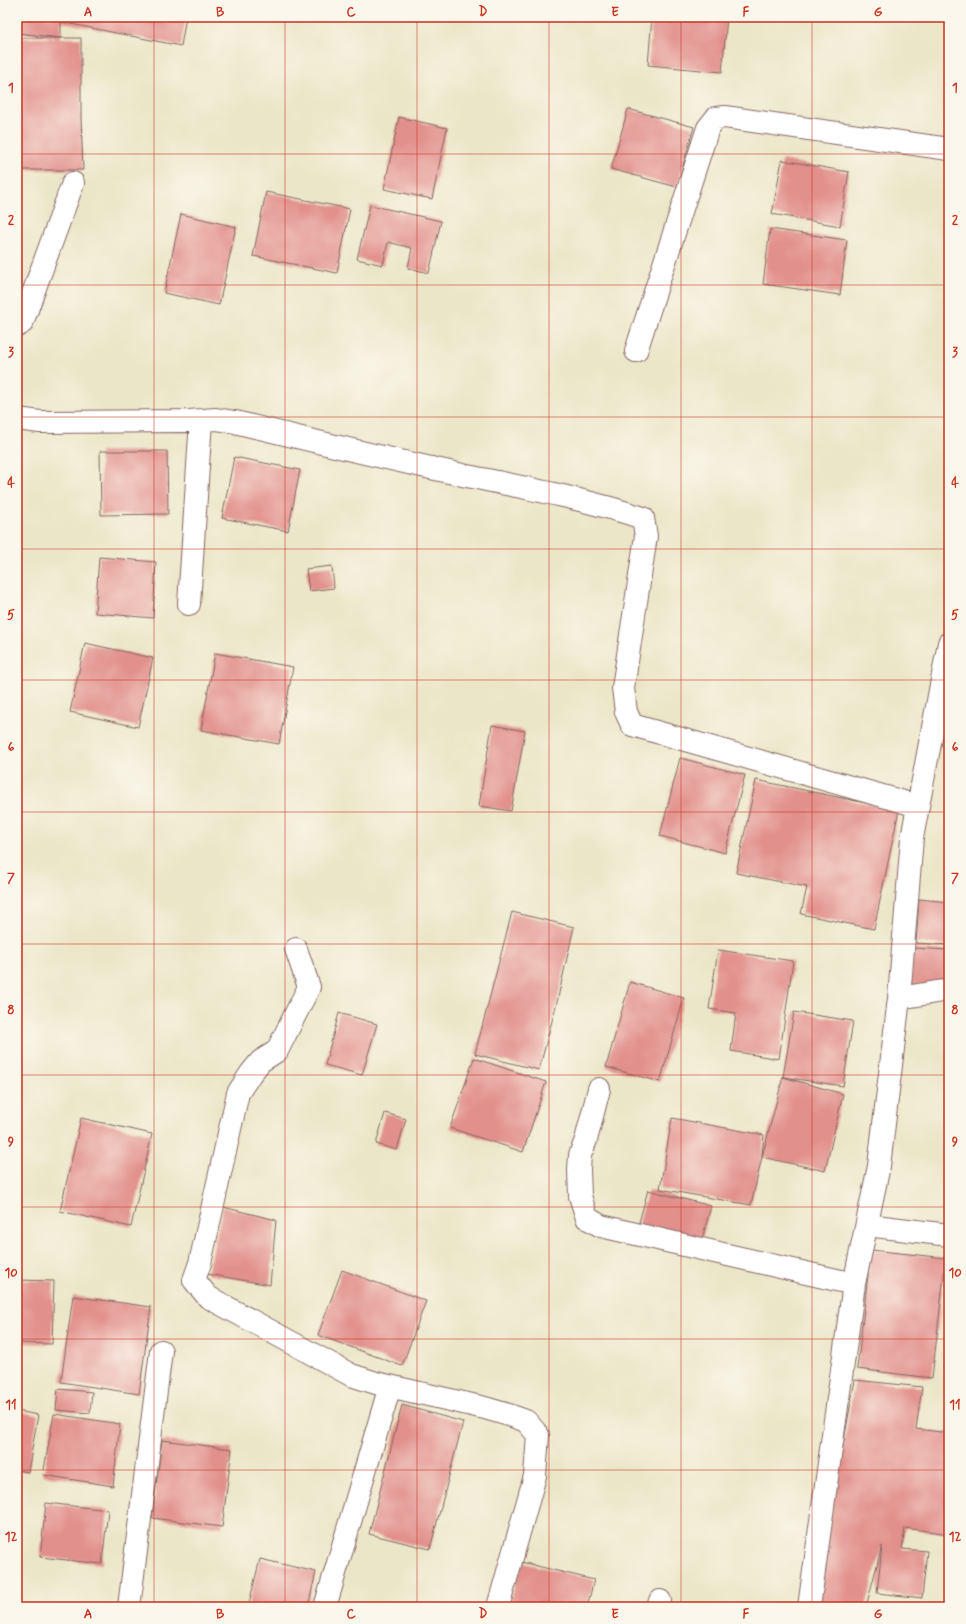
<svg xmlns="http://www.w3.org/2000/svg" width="966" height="1624" font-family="Mynerve,sans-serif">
  <rect width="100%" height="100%" fill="#fbf7ec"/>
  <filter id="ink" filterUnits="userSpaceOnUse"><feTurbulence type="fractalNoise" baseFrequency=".025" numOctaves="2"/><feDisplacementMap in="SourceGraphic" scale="8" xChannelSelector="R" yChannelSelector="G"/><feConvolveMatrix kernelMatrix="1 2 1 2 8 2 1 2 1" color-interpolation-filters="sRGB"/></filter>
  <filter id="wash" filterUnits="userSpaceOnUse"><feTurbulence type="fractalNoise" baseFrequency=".012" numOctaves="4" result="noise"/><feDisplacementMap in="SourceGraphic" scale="16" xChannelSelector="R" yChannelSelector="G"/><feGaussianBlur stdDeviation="0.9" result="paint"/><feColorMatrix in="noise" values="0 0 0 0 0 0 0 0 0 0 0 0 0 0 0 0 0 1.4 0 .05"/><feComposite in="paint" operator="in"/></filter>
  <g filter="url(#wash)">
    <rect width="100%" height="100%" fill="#ece6c8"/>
    <g id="blocks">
      <path fill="#e2908b" d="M17 17H186L181 46 61 22V38H81V118L83 170H17V38H61L17 33Z
        M652 17H727L722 72 648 65Z
        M628 109 694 127 677 187 611 169Z
        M399 117 447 128 432 199 384 189Z
        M782 160 849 172 840 226 772 214Z
        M266 192 350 209 337 273 253 256Z
        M370 205 441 221 429 273 408 268 412 248 388 242 383 265 357 259Z
        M181 214 236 227 219 305 164 293Z
        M770 229 847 240 840 295 763 284Z
        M100 451H167L168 514 101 515Z
        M234 457 300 470 288 531 222 518Z
        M99 557 156 562 153 618 95 613Z
        M332 566 334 588 309 591 306 569Z
        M85 643 153 658 138 727 70 712Z
        M215 653 293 667 279 744 201 730Z
        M492 725 525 731 511 811 479 806Z
        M680 758 745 775 725 853 660 836Z
        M756 780 899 810 874 929 801 914 807 887 736 873Z
        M919 899 949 902V945L916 943Z
        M512 912 574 927 557 1002 539 1070 475 1054Z
        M913 948 949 950V987L910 984Z
        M718 950 793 961 779 1059 731 1051 736 1013 709 1009Z
        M630 982 684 998 660 1082 606 1067Z
        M794 1012 853 1021 843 1086 783 1077 843 1094 825 1171 762 1157 783 1077Z
        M339 1013 377 1024 362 1075 325 1065Z
        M474 1058 546 1082 523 1152 450 1128Z
        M385 1113 406 1119 397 1150 376 1144Z
        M81 1118 152 1134 131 1227 60 1211Z
        M672 1118 764 1135 762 1157 751 1205 660 1189Z
        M648 1190 711 1206 701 1243 638 1226Z
        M223 1207 276 1220 270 1285 207 1274Z
        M871 1250 946 1258 932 1378 857 1369Z
        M342 1270 426 1301 402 1366 318 1335Z
        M17 1280 54 1281 52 1344 17 1343Z
        M73 1296 151 1307 139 1394 61 1382Z
        M855 1380 922 1387 916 1429 949 1433V1534L905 1528 902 1549 927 1551 922 1598 877 1593 882 1546 866 1607H822L814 1605Z
        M58 1389 92 1392 90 1413 56 1410Z
        M402 1405 463 1422 430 1549 369 1534Z
        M17 1411 38 1415 28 1472 17 1470Z
        M54 1414 120 1424 113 1486 43 1475Z
        M162 1440 232 1449 222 1527 152 1518Z
        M46 1503 108 1510 102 1564 40 1557Z
        M260 1559 316 1572 308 1607H248Z
        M521 1562 594 1580 587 1607H509Z"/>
    </g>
  </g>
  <g filter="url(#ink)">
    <use href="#blocks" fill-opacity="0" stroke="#836562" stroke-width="1"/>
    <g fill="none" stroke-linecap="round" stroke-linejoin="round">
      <g stroke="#836562" stroke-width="24">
        <path id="minor" d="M17 326 22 323 28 307 73 183
          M636 351 708 128 716 118 725 117 949 149
          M17 419 40 422 189 421 216 419 235 422C312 441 389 459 467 476 526 488 586 499 643 518L646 536 623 688 626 712 632 725 918 806
          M189 604 201 420
          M296 949 309 987 277 1051 261 1061 251 1073 238 1093 200 1263 194 1280 208 1297 351 1375 376 1383 485 1408 512 1416 526 1421 538 1435 535 1476 498 1607
          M899 998 949 990
          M599 1089 586 1140 580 1155 579 1170 580 1196 587 1218 601 1226 854 1284
          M867 1225 949 1235
          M129 1607 161 1351
          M325 1607 390 1386
          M658 1607 660 1601
          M809 1607 854 1284 879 1166 899 998 912 838 949 643"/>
      </g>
      <use href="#minor" stroke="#fff" stroke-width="22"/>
    </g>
  </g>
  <path fill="none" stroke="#c8321e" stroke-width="1" stroke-opacity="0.55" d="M154 17V1607M285 17V1607M417 17V1607M549 17V1607M681 17V1607M812 17V1607M17 154H949M17 285H949M17 417H949M17 549H949M17 680H949M17 812H949M17 944H949M17 1075H949M17 1207H949M17 1339H949M17 1470H949"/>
  <rect width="966" height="1624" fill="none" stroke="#fbf7ec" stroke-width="44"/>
  <rect x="22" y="22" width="922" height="1580" fill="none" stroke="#c8321e" stroke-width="1.5"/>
  <g font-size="13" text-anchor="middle" font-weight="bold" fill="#c8321e">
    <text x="88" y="16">A</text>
    <text x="220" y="16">B</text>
    <text x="351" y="16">C</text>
    <text x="483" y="16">D</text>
    <text x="615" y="16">E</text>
    <text x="746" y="16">F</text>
    <text x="878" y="16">G</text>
    <text x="11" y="92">1</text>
    <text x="955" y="92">1</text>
    <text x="11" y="224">2</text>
    <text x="955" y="224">2</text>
    <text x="11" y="356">3</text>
    <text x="955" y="356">3</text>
    <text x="11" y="487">4</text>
    <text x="955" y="487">4</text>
    <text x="11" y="619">5</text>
    <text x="955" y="619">5</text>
    <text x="11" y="751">6</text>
    <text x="955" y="751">6</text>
    <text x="11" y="882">7</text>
    <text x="955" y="882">7</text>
    <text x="11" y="1014">8</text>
    <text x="955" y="1014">8</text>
    <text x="11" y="1146">9</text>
    <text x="955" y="1146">9</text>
    <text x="11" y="1277">10</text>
    <text x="955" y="1277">10</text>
    <text x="11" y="1409">11</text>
    <text x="955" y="1409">11</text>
    <text x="11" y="1541">12</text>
    <text x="955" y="1541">12</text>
    <text x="88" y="1618">A</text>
    <text x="220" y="1618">B</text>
    <text x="351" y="1618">C</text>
    <text x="483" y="1618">D</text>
    <text x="615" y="1618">E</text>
    <text x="746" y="1618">F</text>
    <text x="878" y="1618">G</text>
  </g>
</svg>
